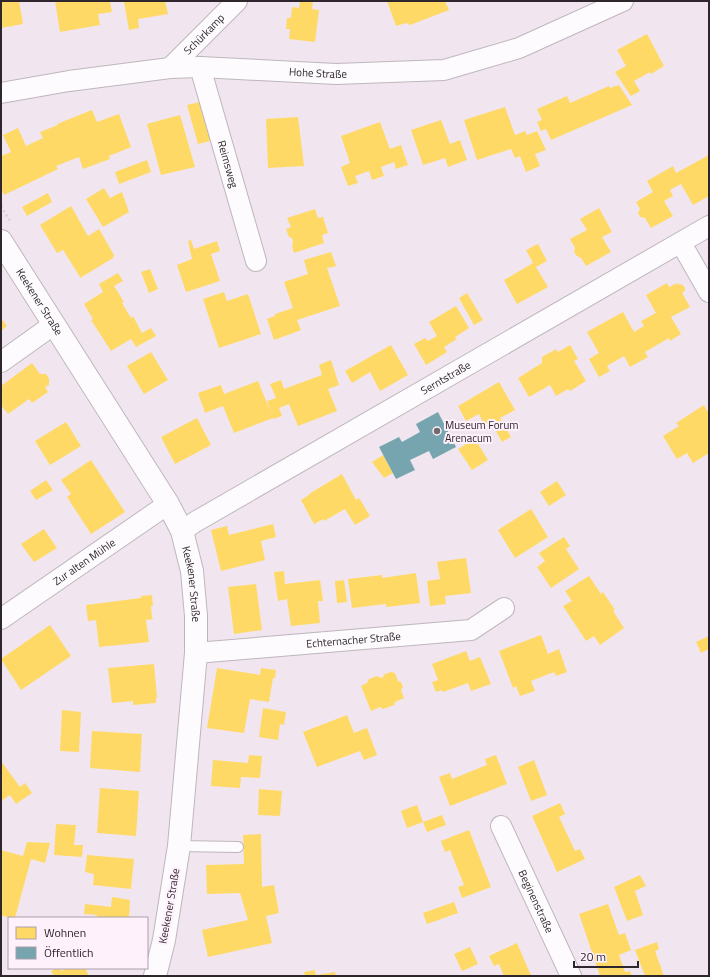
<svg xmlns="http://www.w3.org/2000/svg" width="710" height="977" font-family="'Titillium Web',sans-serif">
  <rect width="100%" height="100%" fill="#f1e6ef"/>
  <path fill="#ffd966" d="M1 1H19L23 24 1 28Z
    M55 1H110L112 12 98 14 100 25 60 32Z
    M130 1H165L168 14 138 19 139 28 129 30 124 2Z
    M300 1H313L312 9 319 10 315 42 289 39 290 29H286L287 18H291L292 7 299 8Z
    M387 1H445L449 10 410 25 406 23 396 26Z
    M647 34 664 66 651 74 650 72 634 81 640 91 631 96 615 72 626 66 617 50Z
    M619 85 632 105 551 140 546 129 541 131 537 122 542 120 537 109 567 96 570 103 609 86 610 88Z
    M204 101 214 140 198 144 187 105Z
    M505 107 515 135 525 131 527 135 537 131 546 150 535 154 540 166 526 172 520 156 515 158 511 149 477 160 464 120Z
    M92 110 97 122 119 114 131 147 109 156 110 159 83 169 79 157 56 166 58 169 4 195 1 188V156L11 152 3 135 18 128 26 146 43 138 40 132 58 125 57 124Z
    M180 115 195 167 161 175 147 124Z
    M298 117 304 166 268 168 266 119Z
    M441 120 450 144 460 140 467 160 448 167 445 158 423 165 411 130Z
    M380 122 390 149 401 145 408 165 396 169 394 162 381 167 384 176 372 180 369 171 355 176 358 183 348 186 341 167 350 163 341 136Z
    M709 155V196L693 205 681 184 670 190 673 196 664 201 673 216 651 228 645 218 640 217 638 213 640 209 636 202 653 192 647 181 673 166 676 173Z
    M147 160 151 172 119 184 115 172Z
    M104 188 110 198 122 192 129 212 103 227 86 199Z
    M48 193 52 202 27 216 22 207Z
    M71 206 88 236 99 229 114 255 113 258 80 278V277L63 250 57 253 40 225Z
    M599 208 612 232 602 237 611 252 586 266 581 258 577 256 574 252 575 248 570 239 587 230 580 219Z
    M315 209 318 218 323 217 328 233 322 235 324 243 294 253 292 246 293 243 292 238 289 237 286 229 291 227 287 218Z
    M191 240 194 249 217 241 220 251 211 254 220 281 186 292 177 265 192 259 188 241Z
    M538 244 547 261 536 267 548 287 517 304 504 280 533 263 526 250Z
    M331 252 336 266 327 268 340 306 297 320 301 330 274 340 267 319 275 316V314L293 308 284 282 308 274 304 260Z
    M150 269 158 289 149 293 141 272Z
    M118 273 123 281 114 286 124 302 122 303 131 318 133 316 142 333 151 328 156 336 136 347 131 339 111 351 91 320 93 319 84 304 103 292 99 284Z
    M667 283 669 287 677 283V285L679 284 683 285 685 289 684 292 682 293 690 307 671 317 681 334 670 341 669 338 645 352 648 357 630 367 624 356 607 366 610 371 599 377 589 359 599 353 587 332 623 312 634 332 644 326 641 321 656 313 646 295Z
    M224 292 227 301 248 294 261 334 219 348 203 299Z
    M467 293 483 320 474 325 459 298Z
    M456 306 469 328 455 337 457 339 444 347 447 352 426 365 414 344 425 338 428 341 437 336 429 322Z
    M1 318 7 326 1 331Z
    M391 345 408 375 380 391 370 372 352 383 345 371Z
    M570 345 578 359 574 361 586 381 570 391 568 389 556 396 550 385 529 397 518 378 542 363V357L556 349 558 352Z
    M151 352 168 380 144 394 127 366Z
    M331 360 339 385 328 389 337 411 298 426 289 404 279 408 282 416 273 419 267 401 276 398 270 384 281 380 284 389 322 375 319 365Z
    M32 363 40 374H46L49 379V385L45 387 48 392 32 403 29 399 8 414 1 405V386Z
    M258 381 273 418 234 433 223 406 205 413 198 393 221 385 224 394Z
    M499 382 515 410 500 418 511 437 502 442 491 422 485 426 479 414 466 421 458 406Z
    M704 405 709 414V453L693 463 687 453 677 459 663 436 679 426 676 423Z
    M197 418 211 445 175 464 161 437Z
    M66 422 81 446 50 465 35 441Z
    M475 439 488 460 472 470 458 449Z
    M383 455 393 473 384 478 372 462Z
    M91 460 125 512 91 534 67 497 71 494 61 480Z
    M342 474 356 500 359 498 370 516 355 525 345 509 324 521 323 519 314 524 301 500 309 495V494Z
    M46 480 53 490 36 500 30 491Z
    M557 481 566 495 549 506 540 492Z
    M531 509 548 537 515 558 498 530Z
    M273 524 276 537 261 541 265 560 221 571 211 530 227 526 229 535Z
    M44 529 57 548 34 562 21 544Z
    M564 537 570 546 566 549 579 569 551 588 537 567 545 561 539 553Z
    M466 558 471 593 445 596 446 604 430 606 427 581 440 579 437 562Z
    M284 571 285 584 320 580 323 601H318L320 623 291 626 287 599 278 601 274 572Z
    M416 573 420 603 386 607V604L352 608 348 579 382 575V578Z
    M589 576 601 594 603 592 615 610 613 611 624 628 600 645 594 636 586 641 563 606 572 601 565 591Z
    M344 580 347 602 337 603 335 581Z
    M256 584 262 630 234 634 228 587Z
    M152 595 153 606H151L152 618 154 619 146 620 149 642 99 647 96 620 88 621 86 605 141 598V596Z
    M50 625 71 656 21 690 1 659Z
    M541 635 548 654 559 649 567 672 556 676 554 672 531 681 535 691 520 696 516 686 513 688 499 651Z
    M709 636V649L701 653 696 642Z
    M466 651 470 661 480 657 491 684 471 691 468 683 443 692 442 690 436 692 432 682 438 680 432 664Z
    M154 664 157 698H156V703L133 705V701L112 703 108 668Z
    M217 668 260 675 261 668 276 670 275 678H273L269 702 250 699 244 733 207 728Z
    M391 672 395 673 398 681 401 682 403 687 401 690 404 698 395 702 394 705 383 709 380 707 371 711 361 686 367 683 369 679 377 676 382 678 385 674Z
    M263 708 286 712 284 725 280 724 278 740 259 737Z
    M62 710 81 712 79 752 60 751Z
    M347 715 354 733 367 728 377 755 364 760 360 751 317 767 303 732Z
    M92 731 142 734 140 772 90 768Z
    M249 755 262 756 260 778 241 777 240 788 211 786 213 760 248 763Z
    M496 755 507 784 450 806 439 777 450 773 452 779 487 765 485 759Z
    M534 760 547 795 531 801 518 767Z
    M1 761 20 787 25 783 32 793 16 804 10 795 1 801Z
    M100 788 139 791 136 836 97 833Z
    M259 789 282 791 280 816 258 815Z
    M560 803 565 814 559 817 575 851 580 849 585 859 557 872 532 816Z
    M417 805 423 822 442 815 446 825 427 832 423 822 407 828 401 811Z
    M56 824 76 825 74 845H83L82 857 54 855Z
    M469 830 491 887 462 898 458 887 464 885 450 850 445 852 441 841Z
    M261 834 262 887 274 885 279 913 266 916 272 943 208 957 202 930 248 920 240 893 207 894 206 865 244 864 243 835Z
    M27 842 50 843 45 863 31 859 15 918H11L1 915V850L23 856Z
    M87 855 134 859 131 889 93 885 94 874 85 872Z
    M640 875 646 886 635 891 643 915 627 921 614 887Z
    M112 897 130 900 129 918H96L97 915 84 914 85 904 111 907Z
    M454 902 458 913 427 924 423 913Z
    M608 904 619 935 625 933 631 950 619 955 625 972 630 971 632 976H600L579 914Z
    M657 942 659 949 655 951 664 976H645L635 950Z
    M517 943 529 971 532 976H504L499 964 494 966 489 956Z
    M470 947 478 964 462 971 454 954Z
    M57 968H60L61 971 68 968H85L89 976H54L51 971Z
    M315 970 316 976H305L304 972Z
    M335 972 336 976H317V975Z"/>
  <path fill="#76a5af" d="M438 412 456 447 433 459 429 451 410 460 415 470 396 479 379 447 399 437 402 442 420 432 416 424Z"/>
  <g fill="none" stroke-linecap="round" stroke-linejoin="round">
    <g stroke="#beb6bd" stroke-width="12">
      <path id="service" d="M179 846 238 847"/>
    </g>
    <g stroke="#beb6bd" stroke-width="22">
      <g id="minor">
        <path id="s1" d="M200 67 256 261"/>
        <path id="s2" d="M170 68 237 1"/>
        <path id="s3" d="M1 93 69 81 170 68 200 67 336 74 444 70 519 48 623 1"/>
        <path d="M681 243 709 292"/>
        <path d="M1 362 53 325"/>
        <path id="s4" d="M182 531 195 522 709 226"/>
        <path id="s5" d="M1 619 168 504"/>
        <path id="s6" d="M196 653 471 630 504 608"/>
        <path id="s7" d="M501 826 571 976"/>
      </g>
    </g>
    <g stroke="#beb6bd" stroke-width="24">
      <g id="secondary">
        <path id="s8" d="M1 241 168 504 182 531 192 571 196 616V653L179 846 164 940 155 976"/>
      </g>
    </g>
    <path stroke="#d4d1d4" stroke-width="2.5" stroke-dasharray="2 3" stroke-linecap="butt" d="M1 206 10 221"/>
    <use href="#service" stroke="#fdfbfd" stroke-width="10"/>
    <use href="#minor" stroke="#fdfbfd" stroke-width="20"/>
    <use href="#secondary" stroke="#fdfbfd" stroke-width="22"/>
  </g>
  <circle fill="#726970" stroke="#fef1fc" stroke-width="1.5" cx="437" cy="431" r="4"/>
  <g text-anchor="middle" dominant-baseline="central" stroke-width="4" stroke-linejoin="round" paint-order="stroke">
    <g font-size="11" fill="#2e262c" stroke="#fef1fc">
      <text stroke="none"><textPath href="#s2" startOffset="48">Schürkamp</textPath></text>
      <text stroke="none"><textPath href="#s3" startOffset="319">Hohe Straße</textPath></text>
      <text stroke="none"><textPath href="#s1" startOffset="101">Reimsweg</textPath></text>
      <text stroke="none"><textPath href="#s8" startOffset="72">Keekener Straße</textPath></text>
      <text stroke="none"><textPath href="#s4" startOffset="305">Serntstraße</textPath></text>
      <text stroke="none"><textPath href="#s5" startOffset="101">Zur alten Mühle</textPath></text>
      <text stroke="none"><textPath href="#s8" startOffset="396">Keekener Straße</textPath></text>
      <text stroke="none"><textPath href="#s6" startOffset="158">Echternacher Straße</textPath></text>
      <text stroke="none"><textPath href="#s7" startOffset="83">Beginenstraße</textPath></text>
      <text transform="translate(169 906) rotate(-80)">Keekener Straße</text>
    </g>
    <g font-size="11" fill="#2e262c" stroke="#fef1fc" text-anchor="start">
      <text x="445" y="425">Museum Forum<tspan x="445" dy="13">Arenacum</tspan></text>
    </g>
  </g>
  <rect width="710" height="977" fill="none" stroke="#2e262c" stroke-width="4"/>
  <rect x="8" y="917" width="140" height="52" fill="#fef1fc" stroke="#aba0a9"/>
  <rect x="16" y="927" width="20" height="12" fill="#ffd966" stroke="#aba0a9"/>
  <text x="44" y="937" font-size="12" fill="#2e262c">Wohnen</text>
  <rect x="16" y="947" width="20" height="12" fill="#76a5af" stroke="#aba0a9"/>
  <text x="44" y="957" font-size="12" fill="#2e262c">Öffentlich</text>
  <path d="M574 961v6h64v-6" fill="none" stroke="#2e262c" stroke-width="2"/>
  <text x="580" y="961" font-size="12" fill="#2e262c" stroke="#fef1fc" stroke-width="3" paint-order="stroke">20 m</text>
</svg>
